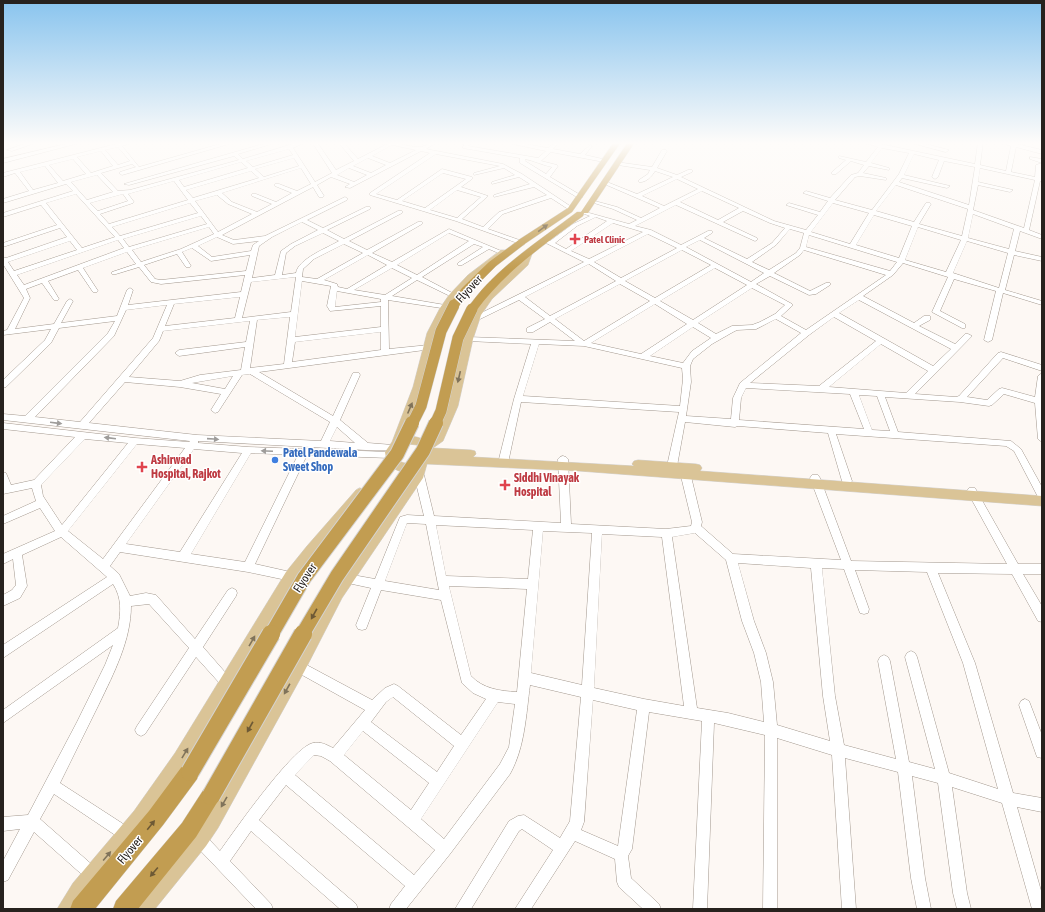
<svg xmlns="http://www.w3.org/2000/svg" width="1045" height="912" font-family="'Asap Condensed',sans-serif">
  <rect width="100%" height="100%" fill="#fdf8f4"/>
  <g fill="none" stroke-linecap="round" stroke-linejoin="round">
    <g stroke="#a3988e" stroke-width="1">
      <path id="minor" d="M30 142H38L12 151 7 150Z
        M74 142H83L3 163V159Z
        M114 142H133L122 146 139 167 227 142H236L122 175 119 173 120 172 136 167 132 164 101 173 118 191 130 190 239 160 234 156 129 185 124 184 270 142H278L238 154 243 159 299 142H306L293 148 315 182 332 173 312 142H317L336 170 354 161 338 142H343L358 159 387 144 386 142C397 142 407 147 419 147 424 148 429 142 437 142L426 149 503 164 522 174 573 208 568 209 551 198 503 214 488 229 525 242 526 243 523 245 456 221 370 195V193L430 153 421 151 350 188 345 187 350 184 331 177 317 185 324 196 323 197H319L313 187 222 235 234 240 265 236 345 197 348 199 347 200 307 220 323 228 366 207H370V209L327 230 344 239 398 211H402V213L349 241 367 250 418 222H422V224L372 253 392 262 449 229 506 253 503 255 489 249 462 265H458V263L483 247 474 244 422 277 456 295V297H452L417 280 392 296 445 305H448V309L388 300 389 349 429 345 433 347 432 349 259 372 333 416 352 375 353 373H359L360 375 340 420 368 443 393 445 397 448 396 450H366L198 441V443L248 447 390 452 393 453 394 455 393 457 390 458 307 455 255 564 295 573 296 576 295 579 291 581 248 572 120 552 110 566 119 574 130 596 146 593 156 595 195 639 228 590 232 588 236 590 237 593 236 596 203 647 231 679 233 683 231 687 227 689 223 687 196 657 145 734 141 736 137 734 135 730 137 726 189 648 149 604 131 606C131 640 114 673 99 704 86 730 73 757 60 783L131 829 133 834 131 839 126 841 121 839 54 794 40 819 97 869 99 874 97 879 92 881 87 879 34 832 8 880 3 882V861L20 829 3 831V817L28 815 77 722 105 665 113 645 3 723V710L118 628C121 612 122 598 113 584L3 658V645L107 577 61 537 22 555 27 586 20 598 3 606V595L12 590 16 585 13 559 3 564V554L55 531 40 508 3 524V516L36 501 32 488 3 494V472L6 473 11 485 34 480 75 437 3 429V423L135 438 189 442 190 441 3 420V414L25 416 108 333 115 321 59 328 51 343 6 387 3 388V380L45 340 51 329 3 335V331L7 330 24 298 3 264V257L6 258 67 237 60 228 3 247V243L57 225 41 205 3 217V213L73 191 66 184 3 203V199L29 191 15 173 3 177V173L116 144ZM392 145 416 150 390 163 372 156ZM118 147 130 161 118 165 105 150ZM289 149 293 155 253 167 246 161ZM101 151 113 166 91 173 77 157ZM436 154 500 166 474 173V175L504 168 515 175 492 182V184L519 177 530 184 494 195V197L534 187 547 195 499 212 483 227 462 219 488 196 461 187 472 179V177L442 169 397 200 376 194ZM294 158 299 166 264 177 255 169ZM368 158 386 165 371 173 353 166ZM73 159 86 174 63 181 49 165ZM241 162 248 168 184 187 179 180ZM45 166 58 183 33 190 20 172ZM301 168 311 184 297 191 279 184H275V186L292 193 276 202 256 194H252V196L272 204 257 212 232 202 222 193ZM349 168 367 175 354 182 337 175ZM251 171 259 178 193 198 186 190ZM443 173 466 179 425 208 402 201ZM97 175 113 192 87 200 71 182ZM174 181 188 200 109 224 100 214 133 203 134 202 128 194ZM457 190 481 197 457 218 430 210ZM76 194 115 237 82 248 46 203ZM123 194 128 201 98 211 90 203ZM217 195 228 204 252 214 218 232 195 201ZM190 203 198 213 120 236 112 227ZM201 216 207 224 129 247 123 239ZM302 222 318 230 291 244 281 251 275 275 252 278 259 246 272 237ZM209 227 214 234 181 249 141 262 132 250ZM323 233 339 241C327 248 298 259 296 273L282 275 286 253 295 246ZM449 233 469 241 417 275 397 265ZM217 237 233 244 259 241 253 245 251 251 212 257 198 246ZM118 240 124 248 24 285 17 275ZM70 241 77 250 14 271 8 262ZM344 244 363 253 317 279 302 277 303 269 314 259ZM192 248 211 261 250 255 246 271 161 280 155 279 144 265 177 254 186 267H190L191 266 182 252ZM127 252 136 264 112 272V274H116L139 267 151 282 161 284 245 275 241 292 128 305 133 290 130 288 127 290 117 316 61 323 73 301 70 299 67 301 54 324 15 329 30 298 26 289 42 283 54 300H58L59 299 48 281 78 270 93 292H97L98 291 83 268ZM368 255 387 265 347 289 338 287 337 284 324 280ZM392 268 412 278 385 295 354 290ZM296 277 291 312 242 318 251 282ZM302 281 331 286 327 306 330 311 381 306V327L295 337ZM337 291 381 299V302L335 307ZM240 297 235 318 165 326 174 304ZM167 305 153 338 80 422 35 417 114 336 126 310ZM290 317 284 364 250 368 257 320ZM250 321 246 342 179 350 175 353 179 356 245 347 241 370 200 375 180 381 129 377 159 341 163 331ZM381 332V350L292 362 295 342ZM250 374 330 422 321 441 197 435 89 423 125 382 180 387 221 394 211 410 215 413 218 412 242 375ZM233 376 225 389 192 383ZM337 427 355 443 330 441ZM85 439 128 443 62 525 43 496 41 485ZM137 444 185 448 103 559 68 531ZM194 449 242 453 180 552 126 544ZM251 453 298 455 245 562 191 554Z
        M465 142H470L468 146 538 158 546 151 503 142H515L548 148 555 142H560L553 149 580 154 590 145 592 146 585 155 607 160 604 162 551 152 541 161 557 165 558 166 550 177 582 196V198L580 199 520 163V158L463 148ZM525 159C535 161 542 165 552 167L546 174 525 161Z
        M861 142H871L975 164 978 142H983L980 165 1006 171 1011 146 1000 142H1009L1042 150V154L1016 147 1011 172 1035 177 1036 165 1042 163 1041 178 1042 182 1040 181 1029 230 1042 235V239L1020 231 1015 251 1042 257V261L1014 255 1005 290 1042 301V305L1003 293 992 340 988 342 984 340 996 291 954 279 940 311 965 324V328H962L932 312 948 277 903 263 893 275 863 296 914 323 924 316H930V320L919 326 955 344 965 334H968L972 336 915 394 956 397 959 396 998 353 1001 352 1042 365V371L1003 358 967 397 987 400 999 389 1002 388 1035 397 1038 376 1042 373V442L1038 439 1035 403 1004 394 992 405 989 406 960 402 885 397 898 432 1011 441 1021 449 1042 487V497H1038L1014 451 1006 446 836 434 852 481 850 484H844L842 481 828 433 738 426 735 427 685 422 677 466 675 469H669L667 466 679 412 521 402 508 463 506 465H500L498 463 514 399 531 344 468 341 464 339 468 337 575 341 550 322 533 332H527V328L545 319 519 300 478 320H472L471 318 584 262 542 241 545 239 550 241 573 224 590 216 582 213V211L629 224 637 220 613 209 591 202V200L617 207 641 218 660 208 602 183 607 182 637 194 673 177 655 171C652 176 646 183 639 182V180L648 174 650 170 618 165 616 164V162L652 167 662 150H666L667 151 657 168 677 175 688 170H692V172L681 177 774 221 806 230 818 215 786 205 789 203 820 212 828 201 803 193 806 191 830 198 851 175 858 173 864 165 851 161 836 174H832V172L846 160 839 158V156L866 162 878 147ZM882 148 909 153 899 174 872 210 835 200 855 177 860 176 886 180V178L863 173 869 166 889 170V168L871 163ZM914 154 939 160 932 177 935 179 938 177 944 161 975 167 969 205 899 182 902 178 947 188 950 186 904 175ZM980 168 1035 180 1024 228 973 210 978 185 1010 192 1013 190 978 182ZM677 179 698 189 664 206 642 196ZM896 185 968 209 962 236 919 224 931 204 930 203H926L914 222 876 211ZM702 191 739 208 718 220 680 202ZM833 203 869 213 850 244 811 232ZM676 205 755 241 757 240V238L723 222 743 211 770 223 785 228 772 243 747 259 704 238 712 233V231H708L681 245 651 230 635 226ZM973 214 1014 229 1009 249 968 238ZM874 215 912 226 899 258 856 245ZM596 217 607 221 566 249 555 243 577 226ZM613 223 643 232 589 259 571 251ZM918 227 961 240 946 272 905 260ZM790 229 804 233 800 248 796 253 769 270 752 262 776 245ZM648 234 677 248 621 278 594 262ZM809 235 897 262 890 271 806 247ZM700 240 764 273 751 282 686 247ZM967 241 1008 253 999 288 953 273ZM682 250 711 265 655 298 625 281ZM804 250 886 275 806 330 781 316 792 306V304L756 284 770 276 809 295 816 294 830 285V283H826L810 291 774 273 800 255ZM589 264 616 281 550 316 525 297ZM715 268 747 285 693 320 660 301ZM620 284 650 301 584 341 555 319ZM752 288 785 305 775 314 760 322 752 325 732 326 716 334 698 323ZM859 300 951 349 933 366 839 313ZM655 304 687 324 641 354 591 343ZM834 317 876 341 819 386 750 383 809 335ZM776 319 801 333 740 383 733 398 731 419 686 416 691 382 690 366 693 359 712 344 733 332 737 330 756 329ZM693 327 711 338 692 351 683 363 650 356ZM539 344 584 346 682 368 683 379 680 406 523 396ZM881 344 928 371 906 393 829 387ZM746 388 850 394 864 429 739 420 741 398ZM859 395 877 396 890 431 872 430Z
        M908 142H918L949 150 946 152Z
        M1030 157 1042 159V163L1030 159Z
        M563 456 566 457 568 459 571 524 666 529 691 526 692 522 679 468 681 465H687L689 468 702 522 701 526 733 554 841 560 810 478 812 475H818L820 478 851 561 1007 564 967 491 969 488H975L1018 564H1042V574H1023L1042 606V622L1038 621 1012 574 938 573 975 663 1013 793 1042 798V812L1017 807 1042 894V909H1032L1002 803 952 787 967 893 971 909H957L953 893 938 783 912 776 925 878 931 909H917L911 878 898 772 845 758 856 909H842L832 755 777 738V909H763L765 735 714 723 707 909H693L702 721 649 712 632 849 628 856 631 878 659 904 661 909H643L619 887 617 882 615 859 575 841 531 909H515L553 850 522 829 519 831 471 909H455L509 821 518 816 524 815 560 838 570 821 581 697 530 685C526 715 525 747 510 774L450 854 406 909H389L391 904 405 886 286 785 259 820 356 904 358 909H340L251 831 230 861 271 904 273 909H256L195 845 193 840 195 835 200 833 205 835 220 851C235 830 293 747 313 743 320 741 327 745 333 748L365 710 295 671 293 667 295 663 299 661 303 663 372 700 385 688 394 684 398 686 461 735 486 699 473 693 462 683 441 600 381 590 366 629 362 630 358 629 356 625 371 588 343 582 342 579 343 576 347 574 375 579 400 517 407 515 424 516 414 475 416 472H422L424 475 434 516 561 523 558 459 560 457ZM407 523 426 524 439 590 385 581ZM436 525 533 530 528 579 446 576ZM543 531 592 533 582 685 531 673ZM695 533 726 560 742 621 754 653 761 682 764 722 728 713 697 708 672 537ZM602 534 662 537 684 706 644 699 594 688ZM738 563 811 568 823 696 830 741 777 725 773 682 766 653 754 621ZM822 568 844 569 860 613 864 614 868 613 869 609 855 570 927 572 963 663 998 789 949 773 917 657 915 653 911 651 907 653 905 657 935 769 909 762 890 661 888 657 884 655 880 657 878 661 896 759 844 745 835 696ZM449 586 527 589 517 692C500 691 483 689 471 676ZM393 697 454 746 437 772 371 722 386 702ZM593 700 637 710 618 846 581 830 584 822ZM498 702 515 704 509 747 500 764 444 839 421 819ZM363 731 429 783 411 810 344 755ZM314 755 321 756 330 761 435 850 414 875 295 775Z
        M1025 699 1029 701 1042 735V758L1037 757 1019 705 1021 701Z"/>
    </g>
    <g stroke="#d4d3d2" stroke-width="1">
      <path id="major" d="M501 250H507L508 252 485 270 464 289 448 309 442 320 437 333 423 387 404 437C411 435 421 437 427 442L435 436 448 406 463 339 473 315 486 295 521 262 524 254 528 252 532 254 528 265 492 299 481 315 473 339 458 406 443 441 433 448 471 450 475 451 476 454 473 457 634 466 632 464 634 461 638 460 696 464 700 465 702 468 700 471 1042 496V506L579 471 427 464 423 478 342 598 304 672 218 828 206 846 155 909H134L137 903 194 834 206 816 294 662 332 590 414 474V471C403 475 396 470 387 464L385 452 392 442 413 387 427 333 440 308 449 295 468 275ZM408 444 417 445 421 449V453C416 465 406 466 396 459V453L401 447Z
        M360 488 364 490 366 493 364 496 315 554 296 580 187 765 146 823 93 886 76 909H57L73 883 134 811 175 753 286 572 307 546 356 490Z"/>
    </g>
    <g stroke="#d4d3d2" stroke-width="1">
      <path id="highway" d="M614 142H621L572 212 526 243 496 266 469 293 458 307H450L449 305 462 288 489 262 520 239 568 208Z
        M628 142H635L588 213H584L583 216C544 245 505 271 476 311H468L467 309C495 268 538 242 577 212H581Z
        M190 763 197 765 199 772 197 779 163 825 95 909H70L73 901 149 811 183 765Z
        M211 786 218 789 221 796 196 837 138 909H113L116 901 182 823 204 789Z"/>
    </g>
    <use href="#minor" fill="#fff" fill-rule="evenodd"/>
    <use href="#major" fill="#dac497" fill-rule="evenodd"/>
    <use href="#highway" fill="#c29d51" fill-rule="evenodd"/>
    <g stroke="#d4d3d2" stroke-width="12" stroke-linecap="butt">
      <path id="highway-bridge-far2" d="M412 424 421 406 441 331 454 305
        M435 424 441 411 458 338 472 309"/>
    </g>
    <g stroke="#d4d3d2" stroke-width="16" stroke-linecap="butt">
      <path id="highway-bridge-far1" d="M271 635 304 578 397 454 412 423
        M302 635 337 576 423 451 436 423"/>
    </g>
    <g stroke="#d4d3d2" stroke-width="20" stroke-linecap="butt">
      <path id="highway-bridge" d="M190 772 271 634
        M211 796 303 634"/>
    </g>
    <use href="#highway-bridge-far2" stroke="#c29d51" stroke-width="11"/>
    <use href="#highway-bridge-far1" stroke="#c29d51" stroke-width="14"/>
    <use href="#highway-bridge" stroke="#c29d51" stroke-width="18"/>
  </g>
  <defs><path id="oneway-solid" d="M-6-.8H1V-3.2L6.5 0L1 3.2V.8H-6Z"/></defs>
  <g fill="#6d5935">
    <use href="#oneway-solid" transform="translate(543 228) rotate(-36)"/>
    <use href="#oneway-solid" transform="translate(314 614) rotate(119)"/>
    <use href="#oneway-solid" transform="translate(250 727) rotate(119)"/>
    <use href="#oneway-solid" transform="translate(151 825) rotate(-51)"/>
    <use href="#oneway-solid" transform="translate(154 872) rotate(130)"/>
  </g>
  <g fill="#80735a">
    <use href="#oneway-solid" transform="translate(459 377) rotate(103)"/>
    <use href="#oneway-solid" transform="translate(410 408) rotate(-67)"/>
    <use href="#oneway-solid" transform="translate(252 641) rotate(-60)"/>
    <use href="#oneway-solid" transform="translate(287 689) rotate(119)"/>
    <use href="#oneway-solid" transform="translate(185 753) rotate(-59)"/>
    <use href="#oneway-solid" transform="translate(224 802) rotate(120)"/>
    <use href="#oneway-solid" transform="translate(107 856) rotate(-50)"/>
  </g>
  <g fill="#9e9c9a">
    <use href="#oneway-solid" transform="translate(56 423) rotate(7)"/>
    <use href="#oneway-solid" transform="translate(110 438) rotate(-173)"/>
    <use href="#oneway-solid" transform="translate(213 439) rotate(4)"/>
    <use href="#oneway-solid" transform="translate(267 451) rotate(-177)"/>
  </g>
  <linearGradient id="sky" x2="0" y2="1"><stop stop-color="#89c4ee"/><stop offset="0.53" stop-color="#fefcfa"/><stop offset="1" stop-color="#fefcfa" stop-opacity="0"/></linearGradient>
  <rect width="1045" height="270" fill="url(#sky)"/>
  <g fill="#e0444e" stroke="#fff" stroke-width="1.5">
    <path d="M573 233h4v4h4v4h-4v4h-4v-4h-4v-4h4z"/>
    <path d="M140 461h4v4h4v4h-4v4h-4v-4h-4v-4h4z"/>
    <path d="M503 479h4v4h4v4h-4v4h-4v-4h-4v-4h4z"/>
  </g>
  <circle fill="#3f7fe0" stroke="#fff" stroke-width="1.5" cx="275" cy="460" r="4"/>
  <g text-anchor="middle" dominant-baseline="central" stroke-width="3" stroke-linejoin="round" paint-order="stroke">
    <g font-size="10" font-weight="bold" fill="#be3a42" stroke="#fff" text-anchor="start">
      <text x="584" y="239">Patel Clinic</text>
    </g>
    <g font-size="12" fill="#27221e" stroke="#fff">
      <text transform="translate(469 289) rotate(-47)">Flyover</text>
      <text transform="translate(305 578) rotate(-57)">Flyover</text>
      <text transform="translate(130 850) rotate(-50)">Flyover</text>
    </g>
    <g font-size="12" font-weight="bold" fill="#366cbe" stroke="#fff" text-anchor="start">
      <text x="283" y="453">Patel Pandewala<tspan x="283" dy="14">Sweet Shop</tspan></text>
    </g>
    <g font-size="12" font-weight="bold" fill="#be3a42" stroke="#fff" text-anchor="start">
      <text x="151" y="460">Ashirwad<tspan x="151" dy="14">Hospital, Rajkot</tspan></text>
      <text x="514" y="478">Siddhi Vinayak<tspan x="514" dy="14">Hospital</tspan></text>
    </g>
  </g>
  <rect width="1045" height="912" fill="none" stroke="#27221e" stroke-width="8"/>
</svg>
